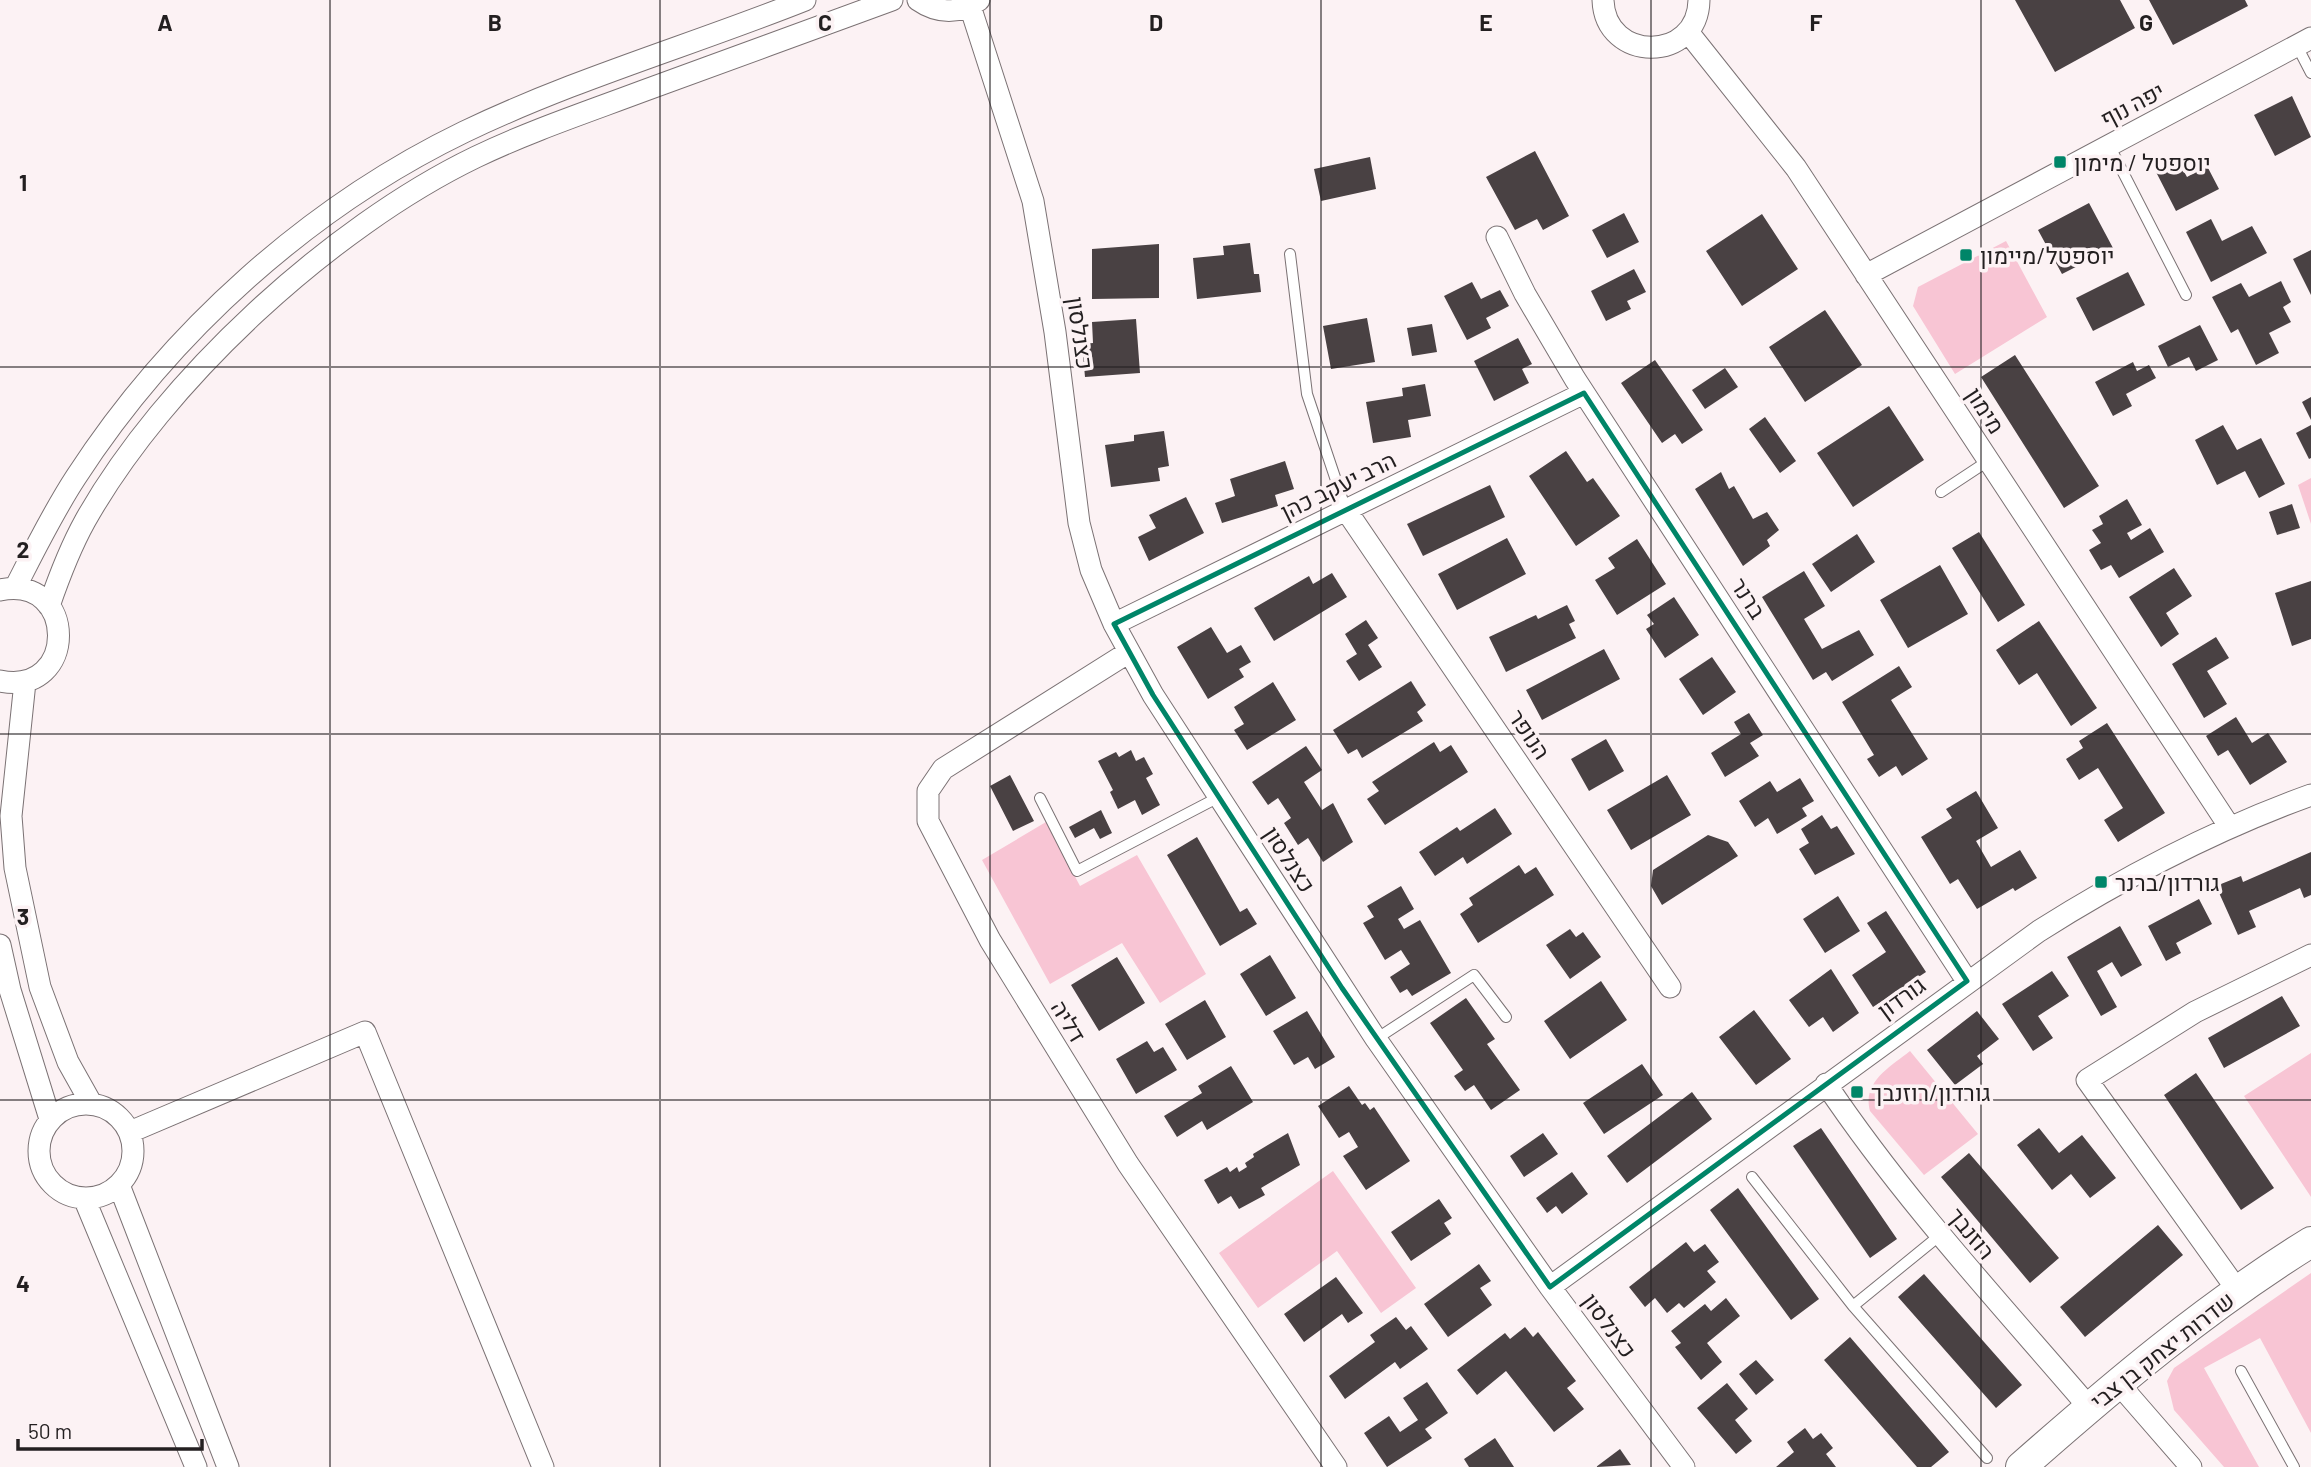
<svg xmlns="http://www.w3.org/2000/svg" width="2311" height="1467" font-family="Barlow,Heebo,sans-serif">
  <rect width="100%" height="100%" fill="#fcf2f4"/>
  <path fill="#f8c5d4" d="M2006 241 2047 317 1955 374 1913 306 1918 287Z
    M2311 478V524L2298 485Z
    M1046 822 1080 886 1137 855 1206 974 1160 1003 1122 943 1050 984 982 860Z
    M1910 1051 1978 1134 1924 1175 1870 1111C1862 1082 1890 1067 1910 1051Z
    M2311 1053V1197L2244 1096Z
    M1333 1171 1416 1288 1381 1313 1337 1251 1258 1308 1219 1253Z
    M2311 1273V1433L2260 1338 2204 1368 2259 1467H2224L2174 1410 2167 1381 2174 1368Z"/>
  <path fill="#494143" d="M2015 0H2120L2135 28 2055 72Z
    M2149 0H2245L2248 6 2173 45Z
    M2292 96 2311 137 2275 156 2254 115Z
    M1535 151 1569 216 1543 230 1537 219 1515 230 1486 177Z
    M1370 157 1376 189 1321 201 1314 169Z
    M2176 157 2187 177 2207 166 2219 189 2176 211 2154 168Z
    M2089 203 2113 248 2062 274 2038 230Z
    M1624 213 1639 242 1607 258 1592 230Z
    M1762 214 1798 269 1742 306 1706 251Z
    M2211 219 2222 241 2252 226 2267 253 2211 282 2186 232Z
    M1250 243 1254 274H1259L1261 292 1197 299 1193 258 1224 255 1223 246Z
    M1159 244V298L1092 299V249Z
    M2311 250V295L2293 259Z
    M1634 269 1646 292 1627 301 1631 309 1606 321 1591 291Z
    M2128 272 2145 305 2093 331 2076 298Z
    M2281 281 2291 302 2283 307 2291 322 2269 333 2279 353 2256 365 2238 329 2231 333 2212 297 2241 283 2249 297Z
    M1472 282 1481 299 1500 290 1509 306 1486 318 1491 328 1467 340 1444 296Z
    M1825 310 1862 365 1805 402 1769 347Z
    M1367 318 1375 362 1331 369 1323 326Z
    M1136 319 1140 373 1085 377 1082 344 1093 343 1092 322Z
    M1432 324 1437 352 1412 356 1407 328Z
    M2200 325 2218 360 2196 371 2189 357 2168 367 2158 346Z
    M1518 338 1532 364 1522 369 1529 383 1494 401 1474 361Z
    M2015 355 2099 486 2064 508 1981 377Z
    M1655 360 1703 430 1682 444 1675 434 1662 443 1621 383Z
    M2133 362 2137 371 2149 365 2156 378 2126 394 2132 406 2113 416 2095 382Z
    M1725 368 1738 387 1705 409 1692 390Z
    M1425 384 1431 416 1408 420 1411 437 1373 443 1366 402 1403 396 1402 388Z
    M2311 397V420L2302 402Z
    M1889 406 1924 460 1853 507 1817 453Z
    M1765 417 1796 461 1780 473 1749 429Z
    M2223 425 2237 450 2261 438 2285 484 2259 498 2245 471 2217 485 2195 440Z
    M2311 425V458L2309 459 2296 433Z
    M1164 431 1169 466 1158 468 1160 481 1111 487 1105 445 1134 441V435Z
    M1566 451 1587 482 1593 478 1620 516 1576 546 1529 476Z
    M1285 461 1294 489 1275 495 1278 506 1222 523 1215 503 1235 496 1230 479Z
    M1721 472 1729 489 1734 486 1753 519 1767 512 1779 530 1767 540 1770 546 1743 566 1695 489Z
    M1490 485 1505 517 1423 556 1407 524Z
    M1186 497 1204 533 1149 561 1138 537 1156 528 1149 515Z
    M2127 499 2142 525 2127 533 2131 540 2150 528 2164 552 2119 578 2111 565 2101 570 2089 550 2101 543 2092 530 2103 524 2099 516Z
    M2292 504 2300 528 2277 535 2269 512Z
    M1979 532 2025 605 1998 622 1952 548Z
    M1857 534 1875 562 1831 592 1812 564Z
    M1507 538 1526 574 1457 610 1438 574Z
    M1637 539 1666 584 1617 615 1595 580 1615 568 1608 558Z
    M1940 565 1968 614 1908 648 1880 600Z
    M2174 568 2192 596 2166 613 2179 634 2161 647 2129 597Z
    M1804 571 1825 606 1804 619 1822 649 1859 630 1874 655 1832 681 1826 672 1813 680 1762 597Z
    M1332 573 1347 597 1274 641 1254 608 1309 576 1313 584Z
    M2311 581V639L2292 646 2275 593Z
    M1674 597 1699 635 1665 658 1646 629 1654 624 1647 615Z
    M1567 605 1575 621 1569 624 1576 638 1506 672 1489 637 1536 615 1538 619Z
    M1366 620 1378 638 1368 645 1382 667 1359 681 1346 661 1357 654 1345 634Z
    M2039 621 2097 708 2071 726 2037 673 2019 685 1996 650Z
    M1211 627 1227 653 1241 645 1251 662 1239 669 1244 677 1208 699 1177 647Z
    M2216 637 2229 658 2207 671 2227 704 2204 718 2172 664Z
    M1604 649 1620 679 1542 720 1526 690Z
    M1712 657 1736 692 1703 715 1679 679Z
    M1899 666 1912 687 1891 700 1928 759 1902 776 1896 766 1879 777 1867 759 1874 755 1842 702Z
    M1411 681 1426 705 1417 712 1423 721 1362 758 1357 749 1348 754 1333 730Z
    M1273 682 1296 720 1247 750 1234 730 1244 724 1234 707Z
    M1749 713 1763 735 1750 743 1759 756 1725 777 1711 753 1741 734 1734 722Z
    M2236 717 2252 743 2268 733 2287 762 2250 785 2228 750 2218 756 2206 736Z
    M2107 723 2165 813 2118 842 2104 820 2123 808 2098 768 2079 780 2066 759 2083 748 2079 741Z
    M1606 739 1624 771 1589 791 1571 759Z
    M1434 742 1440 752 1451 745 1468 772 1385 825 1367 799 1379 791 1372 782Z
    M1306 746 1322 770 1304 782 1322 810 1333 803 1353 842 1323 862 1308 838 1298 845 1284 823 1291 818 1278 798 1268 805 1252 782Z
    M1131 750 1136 761 1144 757 1153 774 1146 778 1160 805 1142 815 1135 800 1118 809 1110 792 1113 790 1098 761 1116 752 1119 757Z
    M1010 775 1034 821 1013 831 990 786Z
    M1667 775 1691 815 1631 850 1607 810Z
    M1800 778 1814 801 1802 808 1807 816 1777 834 1768 818 1755 827 1739 801 1770 781 1777 792Z
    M1976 791 1998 828 1976 841 1991 867 2020 850 2037 878 2015 891 2013 888 1977 909 1958 879 1950 884 1921 837 1952 818 1946 809Z
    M1495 808 1512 834 1467 864 1463 857 1435 876 1419 852 1457 827 1460 831Z
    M1101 810 1112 833 1100 839 1094 828 1075 838 1069 827Z
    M1822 815 1831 829 1837 826 1855 854 1815 875 1799 849 1809 843 1801 829Z
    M1708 835 1728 842 1738 856 1662 905 1651 886 1653 870Z
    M1197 837 1240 912 1247 908 1257 924 1220 946 1167 855Z
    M2311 852V895L2304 898 2300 888 2249 911 2256 927 2238 935 2216 886 2241 876 2243 882Z
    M1519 865 1525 874 1536 867 1554 895 1478 943 1460 914 1473 905 1469 898Z
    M1401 886 1414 909 1398 919 1404 929 1420 920 1451 973 1412 996 1407 989 1400 993 1390 977 1410 964 1401 950 1385 960 1363 923 1374 917 1367 906Z
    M1838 896 1860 931 1825 953 1803 919Z
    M2199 899 2212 924 2176 943 2181 953 2166 961 2148 926Z
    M1886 911 1926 972 1873 1007 1852 975 1886 952 1867 923Z
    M2120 926 2142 965 2121 977 2112 962 2097 971 2117 1007 2101 1016 2067 957Z
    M1570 929 1576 937 1583 932 1601 957 1570 979 1546 945Z
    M1270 955 1296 998 1266 1016 1240 974Z
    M1117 957 1145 1003 1099 1031 1071 985Z
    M1831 969 1859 1013 1833 1032 1823 1017 1809 1027 1789 1000Z
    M2052 971 2069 996 2038 1016 2053 1038 2033 1051 2002 1004Z
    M1601 981 1627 1020 1570 1059 1544 1021Z
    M2282 996 2300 1026 2224 1068 2208 1038Z
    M1466 998 1495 1039 1487 1044 1520 1090 1491 1110 1474 1085 1465 1091 1454 1076 1463 1070 1430 1023Z
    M1205 1000 1226 1037 1187 1060 1165 1024Z
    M1754 1010 1791 1059 1756 1085 1719 1037Z
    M1307 1011 1335 1057 1315 1069 1308 1057 1294 1065 1273 1031Z
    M1977 1011 1999 1039 1977 1056 1983 1064 1955 1085 1927 1050Z
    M1147 1041 1154 1052 1163 1047 1177 1070 1136 1094 1116 1059Z
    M1642 1064 1663 1095 1604 1134 1583 1103Z
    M1231 1066 1253 1102 1207 1130 1202 1121 1177 1137 1164 1116 1202 1093 1198 1086Z
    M2196 1073 2274 1188 2241 1210 2164 1095Z
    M1349 1086 1362 1105 1365 1103 1370 1110 1374 1107 1410 1161 1366 1190 1343 1156 1358 1147 1349 1132 1339 1138 1318 1106Z
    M1692 1092 1712 1119 1627 1183 1607 1156Z
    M1821 1128 1897 1239 1870 1258 1793 1146Z
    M2039 1128 2059 1153 2082 1135 2116 1178 2090 1198 2071 1174 2052 1190 2017 1145Z
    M1288 1133 1300 1165 1261 1188 1265 1195 1239 1209 1231 1196 1218 1204 1204 1180 1227 1167 1230 1172 1237 1167 1239 1172 1247 1167 1245 1163 1254 1157 1253 1154Z
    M1543 1133 1558 1154 1524 1177 1510 1156Z
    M1969 1153 2059 1258 2030 1283 1941 1177Z
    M1572 1172 1588 1194 1562 1214 1556 1206 1547 1213 1536 1198Z
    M1738 1188 1819 1299 1791 1320 1710 1210Z
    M1439 1199 1452 1218 1444 1223 1451 1234 1411 1261 1391 1232Z
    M2158 1225 2183 1255 2085 1337 2060 1307Z
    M1686 1242 1694 1252 1705 1244 1719 1262 1707 1271 1716 1282 1684 1308 1679 1303 1667 1313 1655 1298 1645 1307 1629 1287Z
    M1479 1264 1491 1281 1480 1288 1492 1305 1448 1337 1424 1304Z
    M1924 1274 2022 1385 1996 1408 1898 1297Z
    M1336 1277 1363 1313 1348 1323 1342 1314 1304 1342 1284 1314Z
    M1726 1298 1740 1316 1707 1343 1722 1362 1701 1380 1675 1347 1681 1343 1671 1331 1705 1304 1711 1311Z
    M1396 1317 1406 1330 1411 1326 1428 1349 1400 1369 1395 1362 1345 1399 1329 1376 1375 1342 1370 1335Z
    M1525 1327 1533 1337 1538 1332 1576 1381 1567 1388 1584 1409 1554 1432 1506 1371 1477 1395 1457 1370 1505 1333 1510 1339Z
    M1850 1337 1949 1452 1931 1467H1917L1824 1360Z
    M1756 1360 1774 1380 1756 1395 1739 1374Z
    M1427 1382 1448 1413 1425 1429 1432 1438 1387 1467 1364 1433 1389 1416 1400 1432 1418 1420 1403 1398Z
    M1727 1383 1748 1409 1735 1420 1752 1441 1736 1454 1697 1408Z
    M1805 1428 1813 1439 1821 1433 1833 1448 1826 1454 1836 1467H1776L1794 1452 1787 1442Z
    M1495 1438 1514 1467H1469L1464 1459Z
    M1620 1449 1631 1465 1596 1467Z"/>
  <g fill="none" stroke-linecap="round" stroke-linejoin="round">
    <g stroke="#7b7274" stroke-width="12">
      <path id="lane" d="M2297 46 2311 73
        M2109 145 2186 295
        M1290 254 1307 394 1346 510
        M1941 492 1988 461
        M1040 798 1077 871 1219 797
        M1376 1039 1474 975 1506 1017
        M1752 1177 1853 1306 1987 1458
        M1853 1306 1939 1236
        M2241 1371 2294 1467"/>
    </g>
    <g stroke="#7b7274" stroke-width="23">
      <path id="street" d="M918 0C938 14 960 14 979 0
        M1603 0C1605 63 1698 63 1699 0
        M970 6 1033 201 1055 332 1079 523 1091 570 1114 624 1153 695 1376 1039 1550 1287 1684 1467
        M1688 32 1796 168 2229 826
        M1497 237 1525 294 1575 379 1967 981
        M1866 275 2311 38
        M1346 510 1670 987
        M15 588C34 551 53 512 76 477 170 332 309 207 464 132 574 79 692 45 805 0
        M0 590C78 574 78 697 0 681
        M49 606C59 577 70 548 85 521 164 380 331 227 476 157 530 131 587 112 643 91 726 61 809 30 892 0
        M1114 624 1584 393
        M1129 652 943 769 928 791V821L990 940 1128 1164 1336 1467
        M25 682 11 816 15 868 40 987 68 1062 91 1103
        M0 945 10 990 50 1119
        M1826 1084C1904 1200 1998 1301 2088 1406
        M39 1151a47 47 0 1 1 94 0a47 47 0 1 1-94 0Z
        M130 1132 365 1032 543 1467
        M119 1185 228 1467
        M84 1198 196 1467
        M1550 1287 2039 931C2126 876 2214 830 2311 795
        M2238 1291 2087 1080 2195 1012 2311 955
        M2118 1383 2191 1467"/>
    </g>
    <g stroke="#7b7274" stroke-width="32">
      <path id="secondary" d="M2021 1467C2113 1386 2206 1307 2311 1242"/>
    </g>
    <use href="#lane" stroke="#fff" stroke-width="10"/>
    <use href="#street" stroke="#fff" stroke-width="21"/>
    <use href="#secondary" stroke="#fff" stroke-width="30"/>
  </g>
  <path fill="none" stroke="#008568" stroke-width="5" stroke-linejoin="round" d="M1584 393 1967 981 1550 1287 1342 988 1153 695 1114 624Z"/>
  <path fill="none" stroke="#231f20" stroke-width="2" stroke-opacity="0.55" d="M330 0V1467M660 0V1467M990 0V1467M1321 0V1467M1651 0V1467M1981 0V1467M0 367H2311M0 734H2311M0 1100H2311"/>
  <g fill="#008568" stroke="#fcf2f4" stroke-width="2.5">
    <rect x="2053" y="155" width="14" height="14" rx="3.5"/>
    <rect x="1959" y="248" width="14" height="14" rx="3.5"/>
    <rect x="2094" y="875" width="14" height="14" rx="3.5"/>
    <rect x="1850" y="1085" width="14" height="14" rx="3.5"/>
  </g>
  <g text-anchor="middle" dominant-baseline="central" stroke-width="7" stroke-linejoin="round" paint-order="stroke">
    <g font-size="23" fill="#231f20" stroke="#fcf2f4">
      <text transform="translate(2132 104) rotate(-28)">יפה נוף</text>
      <text transform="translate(1081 333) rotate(82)">כצנלסון</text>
      <text transform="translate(1986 410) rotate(57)">מימון</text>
      <text transform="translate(1338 485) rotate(-26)">הרב יעקב כהן</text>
      <text transform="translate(1749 598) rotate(57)">ברנר</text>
      <text transform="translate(1530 734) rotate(56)">הנופר</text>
      <text transform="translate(1290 859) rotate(57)">כצנלסון</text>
      <text transform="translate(1901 997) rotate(-36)">גורדון</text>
      <text transform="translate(1069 1021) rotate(59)">דליה</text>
      <text transform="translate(1972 1233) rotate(51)">רוזנבך</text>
      <text transform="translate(1610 1325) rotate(54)">כצנלסון</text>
      <text transform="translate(2162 1350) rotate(-38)">שדרות יצחק בן צבי</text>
    </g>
    <g font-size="23" fill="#231f20" stroke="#fcf2f4" text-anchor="start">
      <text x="2074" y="162">יוספטל / מימון</text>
      <text x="1980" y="255">יוספטל/מיימון</text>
      <text x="2115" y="882">גורדון/ברנר</text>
      <text x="1871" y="1092">גורדון/רוזנבך</text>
    </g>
  </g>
  <g font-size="23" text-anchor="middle" font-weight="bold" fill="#231f20" stroke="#fcf2f4" stroke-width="7" stroke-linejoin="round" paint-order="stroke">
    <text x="165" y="31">A</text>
    <text x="495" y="31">B</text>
    <text x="825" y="31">C</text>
    <text x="1156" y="31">D</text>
    <text x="1486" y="31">E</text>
    <text x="1816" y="31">F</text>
    <text x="2146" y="31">G</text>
    <text x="23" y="191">1</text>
    <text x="23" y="558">2</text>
    <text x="23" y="925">3</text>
    <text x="23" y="1292">4</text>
  </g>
  <path d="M18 1439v10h184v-10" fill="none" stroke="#231f20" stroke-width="3.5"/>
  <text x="28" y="1439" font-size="21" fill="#231f20" stroke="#fcf2f4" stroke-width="5" paint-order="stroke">50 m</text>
</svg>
